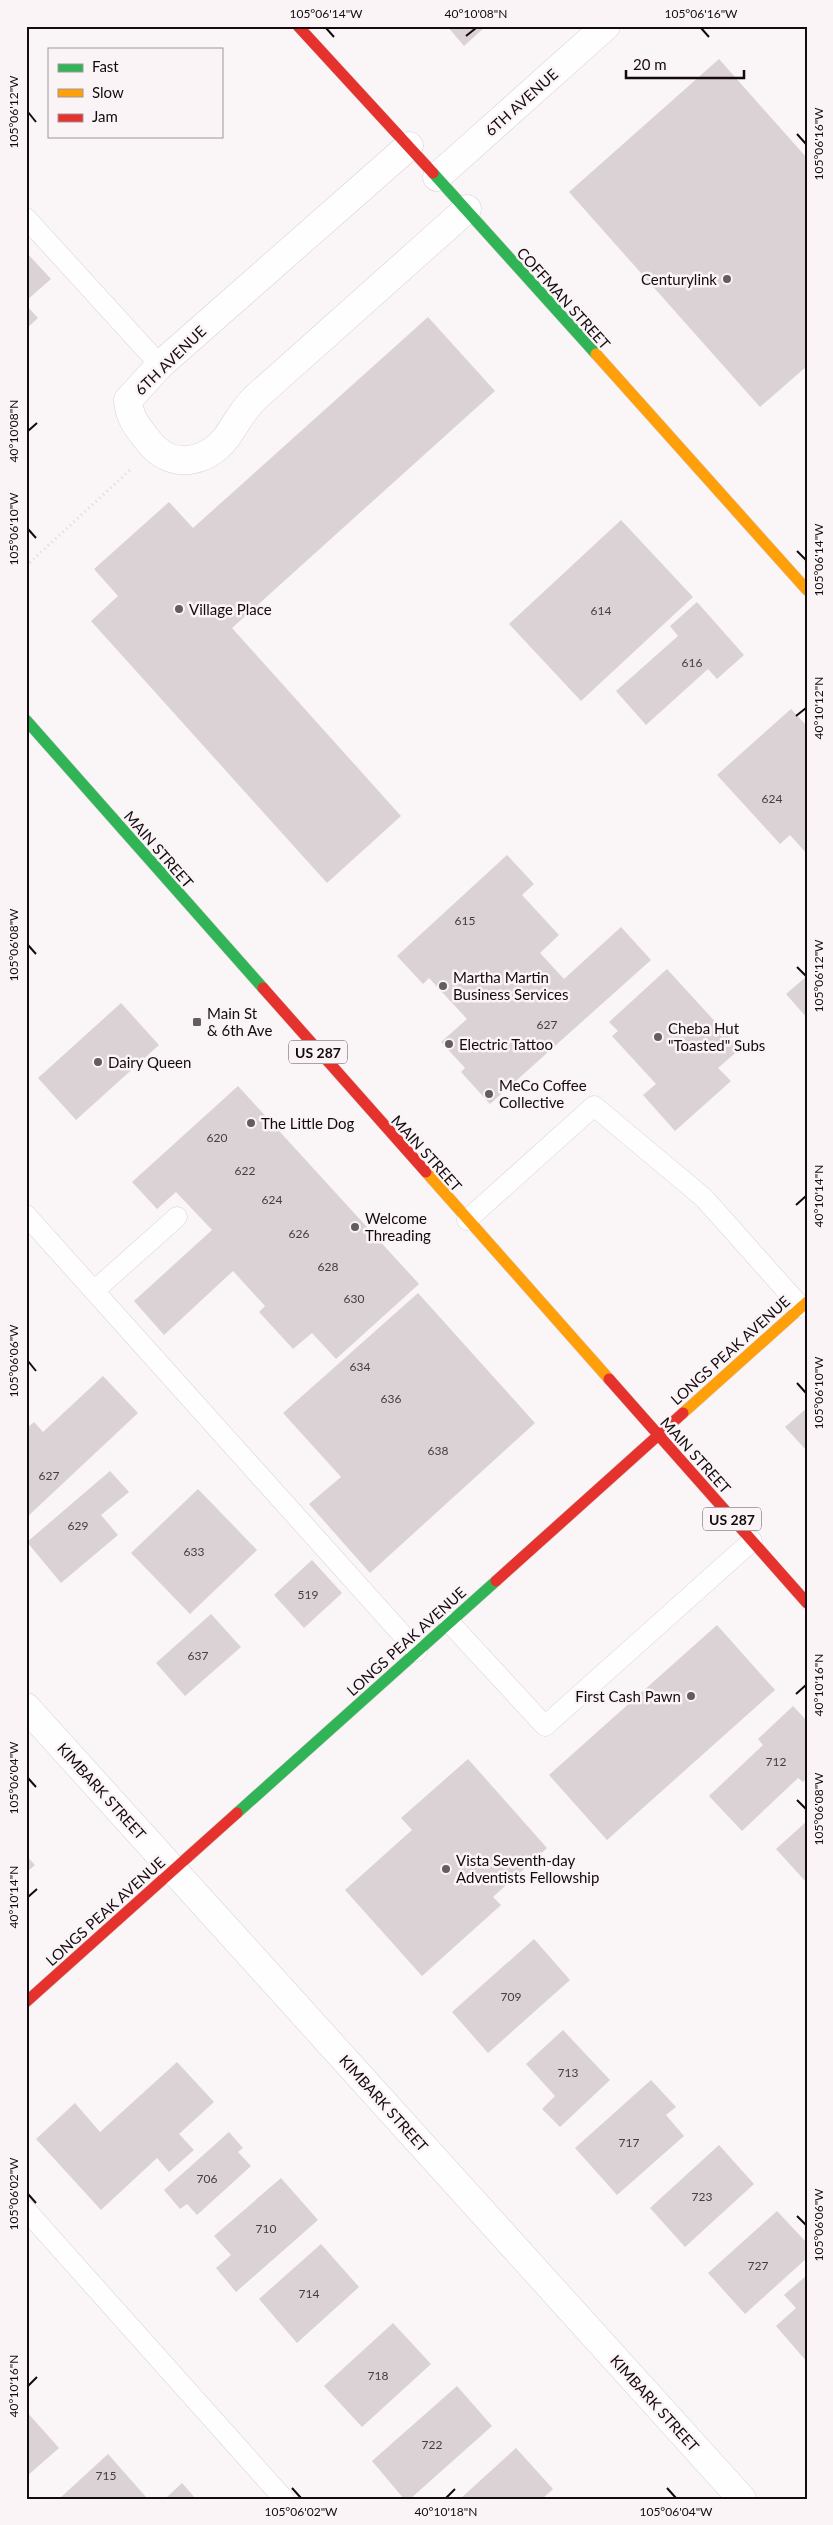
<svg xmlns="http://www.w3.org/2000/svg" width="833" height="2525" font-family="Lato,sans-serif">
  <rect width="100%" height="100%" fill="#faf5f7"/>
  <path fill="#dbd2d6" d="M447 26H486L464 46Z
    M719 59 807 158V366L760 407 569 192Z
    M26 252 51 279 26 301Z
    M26 305 38 318 26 329Z
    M428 317 495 391 232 628 401 816 327 883 91 621 118 596 94 569 169 502 193 528Z
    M621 520 693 597 581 701 509 624Z
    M697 602 744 655 717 679 708 669 646 725 616 691 678 636 670 626Z
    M791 709 807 726V854L790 835 780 844 717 775Z
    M507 855 534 884 522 895 559 935 540 953 564 979 621 927 651 960 490 1104 461 1072 465 1068 441 1042 467 1019 429 978 423 984 397 956Z
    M667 969 740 1049 718 1068 731 1081 675 1131 643 1095 656 1084 612 1036 618 1031 609 1022Z
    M807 976V1018L786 994Z
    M121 1003 159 1045 76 1120 38 1078Z
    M238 1086 419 1284 336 1359 312 1333 293 1349 259 1312 265 1306 233 1271 164 1335 134 1301 212 1230 176 1192 157 1209 132 1182Z
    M418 1293 535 1423 370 1573 309 1504 341 1477 283 1413Z
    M103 1376 138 1413 26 1518V1429L34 1422 43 1432Z
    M807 1408V1451L785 1427Z
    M110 1471 129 1492 101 1515 118 1535 61 1583 27 1542Z
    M198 1489 257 1550 190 1614 131 1553Z
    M312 1560 342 1593 304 1628 274 1595Z
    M211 1614 241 1647 185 1696 156 1663Z
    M717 1625 775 1690 607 1840 549 1775Z
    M793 1706 807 1721V1778L803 1782 798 1778 742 1831 709 1796 763 1745 758 1739Z
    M468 1759 547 1848 493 1897 501 1905 422 1976 345 1890 412 1830 401 1818Z
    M807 1821V1883L776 1849Z
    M26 1855 35 1865 26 1873Z
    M534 1939 570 1980 488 2053 452 2012Z
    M563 2030 610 2080 560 2127 542 2109 555 2096 526 2064Z
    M177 2062 214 2102 179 2134 194 2150 169 2172 157 2158 101 2210 36 2139 75 2103 100 2132Z
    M651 2080 676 2107 666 2115 684 2136 617 2195 575 2148Z
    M229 2132 243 2148 238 2152 251 2166 197 2215 187 2204 180 2209 164 2190Z
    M719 2145 754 2184 685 2247 650 2208Z
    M281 2178 318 2220 236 2292 216 2268 231 2255 214 2236Z
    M777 2211 807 2243V2258L745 2314 708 2273Z
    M321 2244 359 2287 297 2343 259 2299Z
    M807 2275V2362L776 2326 796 2308 784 2295Z
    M393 2323 431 2364 362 2427 324 2386Z
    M457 2386 492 2426 410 2499H404L372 2461Z
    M26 2411 59 2448 26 2477Z
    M516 2448 553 2489 542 2499H460Z
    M108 2454 146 2497 143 2499H59Z
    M182 2483 196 2499H165Z"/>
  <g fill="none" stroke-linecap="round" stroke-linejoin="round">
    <g stroke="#d8d0d3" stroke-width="21">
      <path id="lane" d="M26 218 160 365
        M26 1215 417 1651
        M467 1220 594 1106 704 1198 801 1307
        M94 1291 177 1217
        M449 1622 545 1726 752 1541
        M26 2210 284 2499"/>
    </g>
    <g stroke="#d8d0d3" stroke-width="29">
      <path id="street" d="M409 146 160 365 128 400C129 419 139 429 150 443 172 470 206 463 226 438 236 424 242 411 255 398L467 209
        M437 177 606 26
        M26 1707 742 2499"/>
    </g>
    <g stroke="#d8d0d3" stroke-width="12">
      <path id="fast" d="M433 173 596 354
        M26 720 263 988
        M237 1813 496 1581"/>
    </g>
    <g stroke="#d8d0d3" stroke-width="12">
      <path id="slow" d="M596 354 807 590
        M426 1172 609 1379
        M683 1413 807 1302"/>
    </g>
    <g stroke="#d8d0d3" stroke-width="12">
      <path id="jam" d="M298 26 433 173
        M263 988 426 1172
        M609 1379 807 1603
        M496 1581 683 1413
        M26 2002 237 1813"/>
    </g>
    <path stroke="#dbd9da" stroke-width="3" stroke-dasharray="1 4" stroke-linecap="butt" d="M26 566 130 470"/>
    <use href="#lane" stroke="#fefefe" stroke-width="20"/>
    <use href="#street" stroke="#fefefe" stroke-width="28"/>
    <use href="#fast" stroke="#30b455" stroke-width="11"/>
    <use href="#slow" stroke="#ff9f0a" stroke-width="11"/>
    <use href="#jam" stroke="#e5322d" stroke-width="11"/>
  </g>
  <path fill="none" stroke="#140a0f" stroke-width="2" d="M326 28 334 37M701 28 709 37M466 36 476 28M28 112 36 122M797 134 806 144M28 431 37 423M28 529 36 538M797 551 806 560M796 716 806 708M28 945 36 954M797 967 806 976M796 1205 806 1196M28 1361 36 1371M797 1383 806 1393M796 1694 806 1685M28 1778 36 1787M797 1800 806 1809M28 1897 37 1889M28 2194 36 2203M797 2216 806 2225M28 2386 37 2377M292 2488 301 2498M667 2488 676 2498M446 2498 455 2489"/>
  <g fill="#645c60" stroke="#fbf4f7" stroke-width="2">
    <circle cx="727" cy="279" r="5"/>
    <circle cx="179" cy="609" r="5"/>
    <circle cx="443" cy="986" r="5"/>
    <rect x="192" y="1017" width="10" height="10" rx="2.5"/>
    <circle cx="658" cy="1037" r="5"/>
    <circle cx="449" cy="1044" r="5"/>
    <circle cx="98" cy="1062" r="5"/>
    <circle cx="489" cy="1094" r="5"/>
    <circle cx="251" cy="1123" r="5"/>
    <circle cx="355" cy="1227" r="5"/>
    <circle cx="691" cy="1696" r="5"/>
    <circle cx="446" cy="1869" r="5"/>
  </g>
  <g text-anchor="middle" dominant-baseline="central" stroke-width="5" stroke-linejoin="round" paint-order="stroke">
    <g font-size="12" fill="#463c41">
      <text x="601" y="610">614</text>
      <text x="692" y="662">616</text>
      <text x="772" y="798">624</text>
      <text x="465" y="920">615</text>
      <text x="547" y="1024">627</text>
      <text x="217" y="1137">620</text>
      <text x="245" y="1170">622</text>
      <text x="272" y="1199">624</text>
      <text x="299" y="1233">626</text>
      <text x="328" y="1266">628</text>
      <text x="354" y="1298">630</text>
      <text x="360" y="1366">634</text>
      <text x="391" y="1398">636</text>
      <text x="438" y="1450">638</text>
      <text x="49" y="1475">627</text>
      <text x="78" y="1525">629</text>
      <text x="194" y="1551">633</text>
      <text x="308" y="1594">519</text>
      <text x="198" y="1655">637</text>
      <text x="776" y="1761">712</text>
      <text x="511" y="1996">709</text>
      <text x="568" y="2072">713</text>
      <text x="629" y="2142">717</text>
      <text x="207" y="2178">706</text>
      <text x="702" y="2196">723</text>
      <text x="266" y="2228">710</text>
      <text x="758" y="2265">727</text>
      <text x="309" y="2293">714</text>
      <text x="378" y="2375">718</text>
      <text x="432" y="2444">722</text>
      <text x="106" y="2475">715</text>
    </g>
    <g fill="#fbf4f7" stroke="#595055" stroke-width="1">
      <rect x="289" y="1040.5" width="58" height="23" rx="4"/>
      <rect x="703" y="1507.5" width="58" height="23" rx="4"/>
    </g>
    <g font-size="14" font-weight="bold" fill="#140a0f">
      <text x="318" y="1052">US 287</text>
      <text x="732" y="1519">US 287</text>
    </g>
    <g font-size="15" fill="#140a0f" stroke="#fbf4f7">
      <text transform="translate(521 102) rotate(-42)">6TH AVENUE</text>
      <text transform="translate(564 298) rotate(48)">COFFMAN STREET</text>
      <text transform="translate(170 360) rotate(-44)">6TH AVENUE</text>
      <text transform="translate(159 849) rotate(49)">MAIN STREET</text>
      <text transform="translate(427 1153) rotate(48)">MAIN STREET</text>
      <text transform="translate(730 1350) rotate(-42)">LONGS PEAK AVENUE</text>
      <text transform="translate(696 1455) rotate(48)">MAIN STREET</text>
      <text transform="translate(406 1641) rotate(-42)">LONGS PEAK AVENUE</text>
      <text transform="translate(102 1791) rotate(48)">KIMBARK STREET</text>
      <text transform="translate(105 1911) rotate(-42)">LONGS PEAK AVENUE</text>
      <text transform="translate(384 2103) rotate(48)">KIMBARK STREET</text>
      <text transform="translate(655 2403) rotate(48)">KIMBARK STREET</text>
    </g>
    <g font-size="15" fill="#140a0f" stroke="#fbf4f7" text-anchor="start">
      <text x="717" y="279" text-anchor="end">Centurylink</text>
      <text x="189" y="609">Village Place</text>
      <text x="453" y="977">Martha Martin<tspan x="453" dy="17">Business Services</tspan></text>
      <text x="207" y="1013">Main St<tspan x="207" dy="17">&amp; 6th Ave</tspan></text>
      <text x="668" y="1028">Cheba Hut<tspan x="668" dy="17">"Toasted" Subs</tspan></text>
      <text x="459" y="1044">Electric Tattoo</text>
      <text x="108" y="1062">Dairy Queen</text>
      <text x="499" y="1085">MeCo Coffee<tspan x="499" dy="17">Collective</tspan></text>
      <text x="261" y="1123">The Little Dog</text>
      <text x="365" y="1218">Welcome<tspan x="365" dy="17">Threading</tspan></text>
      <text x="681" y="1696" text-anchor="end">First Cash Pawn</text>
      <text x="456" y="1860">Vista Seventh-day<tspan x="456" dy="17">Adventists Fellowship</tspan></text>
    </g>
  </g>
  <rect width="833" height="2525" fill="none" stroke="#fbf4f7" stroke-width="55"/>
  <rect x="48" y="48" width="175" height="90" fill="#fbf4f7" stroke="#9f969a"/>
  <rect x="58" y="64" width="25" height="8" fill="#30b455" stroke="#9f969a"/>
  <text x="92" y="72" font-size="15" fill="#140a0f">Fast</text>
  <rect x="58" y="89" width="25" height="8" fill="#ff9f0a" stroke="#9f969a"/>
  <text x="92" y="98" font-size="15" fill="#140a0f">Slow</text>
  <rect x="58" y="114" width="25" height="8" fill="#e5322d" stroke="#9f969a"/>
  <text x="92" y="122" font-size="15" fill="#140a0f">Jam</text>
  <path d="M626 70v8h118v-8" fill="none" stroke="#140a0f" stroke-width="2.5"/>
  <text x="633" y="70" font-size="15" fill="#140a0f" stroke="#fbf4f7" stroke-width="4" paint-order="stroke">20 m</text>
  <rect x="28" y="28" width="778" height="2470" fill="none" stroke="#140a0f" stroke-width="2"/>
  <g font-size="12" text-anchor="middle" fill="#140a0f">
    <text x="326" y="18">105°06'14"W</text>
    <text x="476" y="18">40°10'08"N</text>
    <text x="701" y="18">105°06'16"W</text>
    <text transform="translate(14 112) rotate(-90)" y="4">105°06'12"W</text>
    <text transform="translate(819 144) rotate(-90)" y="4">105°06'16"W</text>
    <text transform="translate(14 431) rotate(-90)" y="4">40°10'08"N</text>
    <text transform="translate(14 529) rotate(-90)" y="4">105°06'10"W</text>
    <text transform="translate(819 560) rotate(-90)" y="4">105°06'14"W</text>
    <text transform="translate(819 708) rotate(-90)" y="4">40°10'12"N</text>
    <text transform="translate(14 945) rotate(-90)" y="4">105°06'08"W</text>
    <text transform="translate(819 976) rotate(-90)" y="4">105°06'12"W</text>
    <text transform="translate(819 1196) rotate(-90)" y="4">40°10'14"N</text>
    <text transform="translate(14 1361) rotate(-90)" y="4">105°06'06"W</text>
    <text transform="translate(819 1393) rotate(-90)" y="4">105°06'10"W</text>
    <text transform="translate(819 1685) rotate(-90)" y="4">40°10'16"N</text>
    <text transform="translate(14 1778) rotate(-90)" y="4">105°06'04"W</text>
    <text transform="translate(819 1809) rotate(-90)" y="4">105°06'08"W</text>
    <text transform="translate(14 1897) rotate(-90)" y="4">40°10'14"N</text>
    <text transform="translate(14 2194) rotate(-90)" y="4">105°06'02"W</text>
    <text transform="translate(819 2225) rotate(-90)" y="4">105°06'06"W</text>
    <text transform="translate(14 2386) rotate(-90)" y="4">40°10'16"N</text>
    <text x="301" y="2516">105°06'02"W</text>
    <text x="446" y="2516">40°10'18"N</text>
    <text x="676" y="2516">105°06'04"W</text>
  </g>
</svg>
